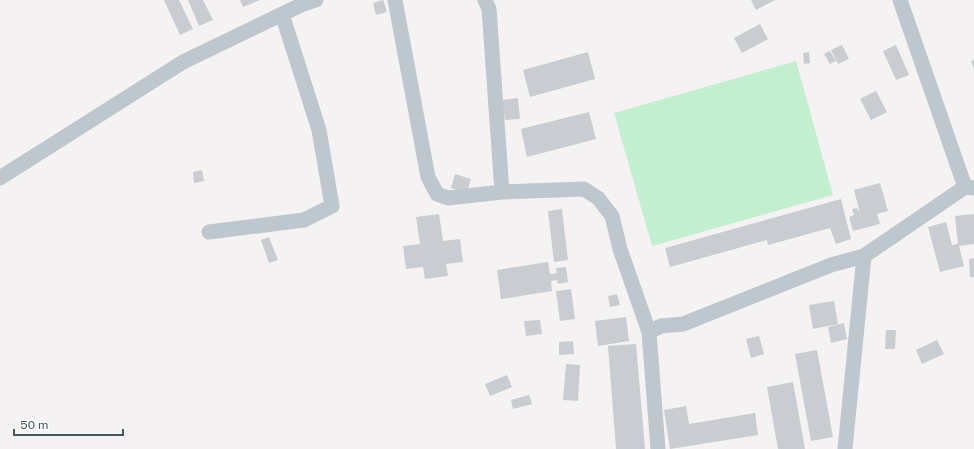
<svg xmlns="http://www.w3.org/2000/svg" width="974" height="449" font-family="'Public Sans',sans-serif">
  <rect width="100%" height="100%" fill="#f4f2f2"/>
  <path fill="#c3efd0" d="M796 61 833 195 652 246 614 113Z"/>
  <path fill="#c9cdd1" d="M164 0H179L193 29 180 35Z
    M188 0H203L213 20 199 26Z
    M240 0H260L243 7Z
    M383 0 387 12 376 15 373 3Z
    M751 0H775L756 10Z
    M760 24 768 39 742 53 734 38Z
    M842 45 849 59 838 64 831 50Z
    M896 45 909 75 896 80 883 51Z
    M830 51 836 61 830 64 824 54Z
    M588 52 595 79 530 97 523 70Z
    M809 52 810 63 804 64 803 53Z
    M974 60V69L971 61Z
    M876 91 887 112 871 120 860 99Z
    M518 98 520 119 505 120 502 100Z
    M589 112 596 139 527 157 521 129Z
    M202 170 204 181 194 183 193 172Z
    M455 174 471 179 467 192 451 188Z
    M880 183 888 211 877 214 880 224 853 231 849 217 854 215 852 209 857 208 860 213 854 190Z
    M841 199 851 239 836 244 830 228 768 245 767 240 670 267 665 248Z
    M562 209 568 260 554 262 548 211Z
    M439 214 443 241 460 239 463 262 446 264 448 276 425 279 423 267 406 269 403 246 420 244 416 217Z
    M974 214V244L959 246 964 266 940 272 928 227 946 222 952 245 958 244 955 216Z
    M269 237 278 260 269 263 261 240Z
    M974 258V277H970L969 259Z
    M548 262 550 274 557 273 556 268 566 267 568 282 558 284 557 280 551 281 552 291 501 299 497 270Z
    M571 289 575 319 560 321 556 291Z
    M617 294 620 305 610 307 608 296Z
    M834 301 838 324 813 329 809 305Z
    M626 317 629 341 598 346 595 321Z
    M540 320 542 334 526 336 524 321Z
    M844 323 847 339 831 343 828 327Z
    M886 330H896L895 349H885Z
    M759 336 764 354 751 358 746 339Z
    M937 340 944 354 922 364 916 350Z
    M573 341 574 354 559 355V342Z
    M636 344 645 449H616L608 346Z
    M817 350 833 437 811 441 795 354Z
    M566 364 580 365 578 401 563 400Z
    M507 375 512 387 490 396 485 384Z
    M793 382 805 449H778L767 387Z
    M529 395 532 404 513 409 511 400Z
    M686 406 689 424 755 413 758 435 670 449 664 410Z"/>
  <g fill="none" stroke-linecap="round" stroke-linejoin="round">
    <path stroke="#bec7ce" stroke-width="15" d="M395 0 428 177 437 194 448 198 502 192 584 189 598 198 612 216 620 249 649 332 661 326 683 324 831 265 864 256 965 187
      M485 0 489 9 502 192
      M900 0 965 187 974 188
      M0 178 183 62 301 5 316 0
      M209 232 304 220 332 206 319 130 282 14
      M649 332 658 449
      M845 449 864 256"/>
  </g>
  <path d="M14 429v6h109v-6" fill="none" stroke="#4a575f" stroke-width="2"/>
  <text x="20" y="429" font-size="12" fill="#4a575f" stroke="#ffffff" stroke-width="3" paint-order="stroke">50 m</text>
</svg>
